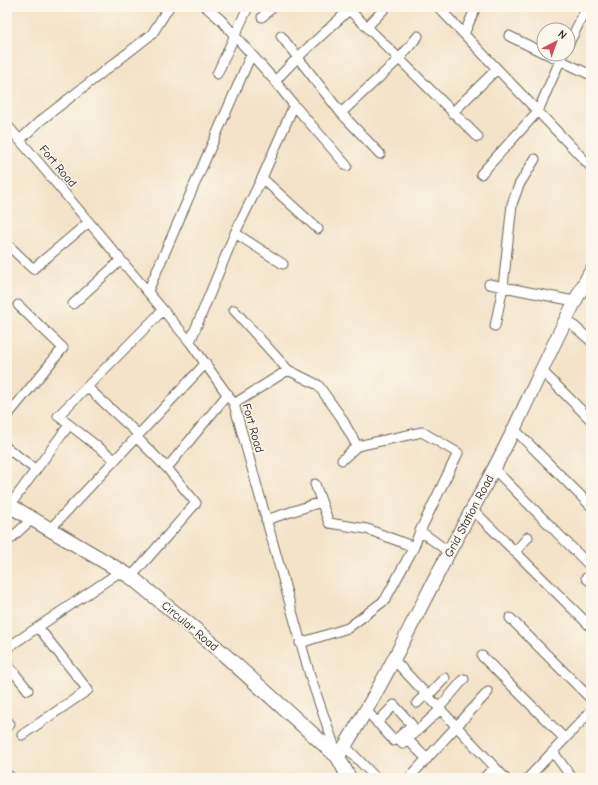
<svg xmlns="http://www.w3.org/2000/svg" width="598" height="785" font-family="'Comic Neue',sans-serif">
  <rect width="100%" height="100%" fill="#fbf7ec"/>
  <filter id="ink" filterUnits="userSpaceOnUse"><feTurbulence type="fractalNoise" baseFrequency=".025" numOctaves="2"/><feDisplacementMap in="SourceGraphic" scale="8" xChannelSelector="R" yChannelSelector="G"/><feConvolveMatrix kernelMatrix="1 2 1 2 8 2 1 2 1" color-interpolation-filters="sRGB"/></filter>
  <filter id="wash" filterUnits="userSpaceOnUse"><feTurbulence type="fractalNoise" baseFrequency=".012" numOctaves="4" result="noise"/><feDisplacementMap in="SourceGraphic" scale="16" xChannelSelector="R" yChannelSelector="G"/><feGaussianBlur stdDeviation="0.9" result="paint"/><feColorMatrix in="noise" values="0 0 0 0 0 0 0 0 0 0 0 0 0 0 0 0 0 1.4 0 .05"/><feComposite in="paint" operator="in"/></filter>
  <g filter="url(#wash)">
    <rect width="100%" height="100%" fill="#f3e3c8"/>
  </g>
  <g filter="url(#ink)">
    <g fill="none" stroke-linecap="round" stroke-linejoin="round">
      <g stroke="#676258" stroke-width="11">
        <path id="street" d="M206 7 221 20 275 81
          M438 7 591 167
          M262 17 273 7
          M367 27 478 137
          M464 34 476 7
          M281 36 341 113 380 154
          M509 36 544 53
          M568 45 587 7
          M547 54 591 75
          M217 74 248 7
          M294 105 347 166
          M341 113 399 59 418 36
          M452 113 497 69
          M7 125 190 342 234 404 311 679 337 754
          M20 140 40 121 152 34 169 7
          M481 174 538 111 563 54
          M262 178 318 229
          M235 233 283 264
          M7 244 33 269 89 222
          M489 284 574 301
          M148 291 251 55
          M73 304 121 260
          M234 310 288 370
          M566 319 591 341
          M495 326 503 287 512 204 519 185 535 159
          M190 342 235 233 262 178 294 105 275 81 298 57 349 10 367 27 386 7
          M541 370 591 420
          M87 387 139 435
          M234 404 288 370 318 385 341 417 357 446
          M7 416 63 348 18 305
          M514 429 591 506
          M7 448 35 469
          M115 460 58 416 163 310
          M342 460 357 446 422 432 458 453 420 531 449 552
          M167 468 228 394
          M494 469 591 567
          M315 484 329 523 367 529 414 547 420 531
          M10 505 69 425
          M473 510 591 627
          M266 520 321 502
          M51 528 206 363
          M7 542 32 519
          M515 552 528 537
          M131 577 196 503 167 468 137 438
          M586 578 591 582
          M510 618 591 699
          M300 643 348 628 385 600 414 547
          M7 648 121 571
          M482 656 565 739
          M394 660 505 778
          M7 664 28 690
          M428 696 445 678
          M417 703 426 694
          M439 708 464 679
          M366 710 394 741 412 725 394 705 377 723
          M7 721 10 724 7 727
          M22 735 88 690 38 627
          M397 738 403 744 441 709
          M408 740 427 759
          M345 746 376 778
          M553 752 572 778
          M7 774 11 778
          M409 778 488 692
          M484 778 495 767
          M528 778 591 711
          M590 778H591"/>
      </g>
      <g stroke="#676258" stroke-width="15">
        <path id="secondary" d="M338 757C380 691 413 621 449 552 471 511 494 471 514 429 539 376 563 322 591 271"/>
      </g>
      <g stroke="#676258" stroke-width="16">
        <path id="primary" d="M7 504 131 577 208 640 338 757 349 778"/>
      </g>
      <use href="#street" stroke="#fff" stroke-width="9"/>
      <use href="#secondary" stroke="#fff" stroke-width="13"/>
      <use href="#primary" stroke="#fff" stroke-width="14"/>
    </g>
  </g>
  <g text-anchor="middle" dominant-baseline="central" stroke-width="3" stroke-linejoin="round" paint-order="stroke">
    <g font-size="12" fill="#1c1c1c" stroke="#fbf7ec">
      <text transform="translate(58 166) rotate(50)">Fort Road</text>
      <text transform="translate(253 428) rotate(74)">Fort Road</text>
      <text transform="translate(469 516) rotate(-62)">Grid Station Road</text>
      <text transform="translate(190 626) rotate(40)">Circular Road</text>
    </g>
  </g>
  <rect width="598" height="785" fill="none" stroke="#fbf7ec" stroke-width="24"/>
  <g transform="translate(556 42) rotate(41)"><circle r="19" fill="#fbf7ec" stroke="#a29f99"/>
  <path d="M0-3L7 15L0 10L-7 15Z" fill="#d1495b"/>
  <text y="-6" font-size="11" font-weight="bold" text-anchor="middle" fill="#1c1c1c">N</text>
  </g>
</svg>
